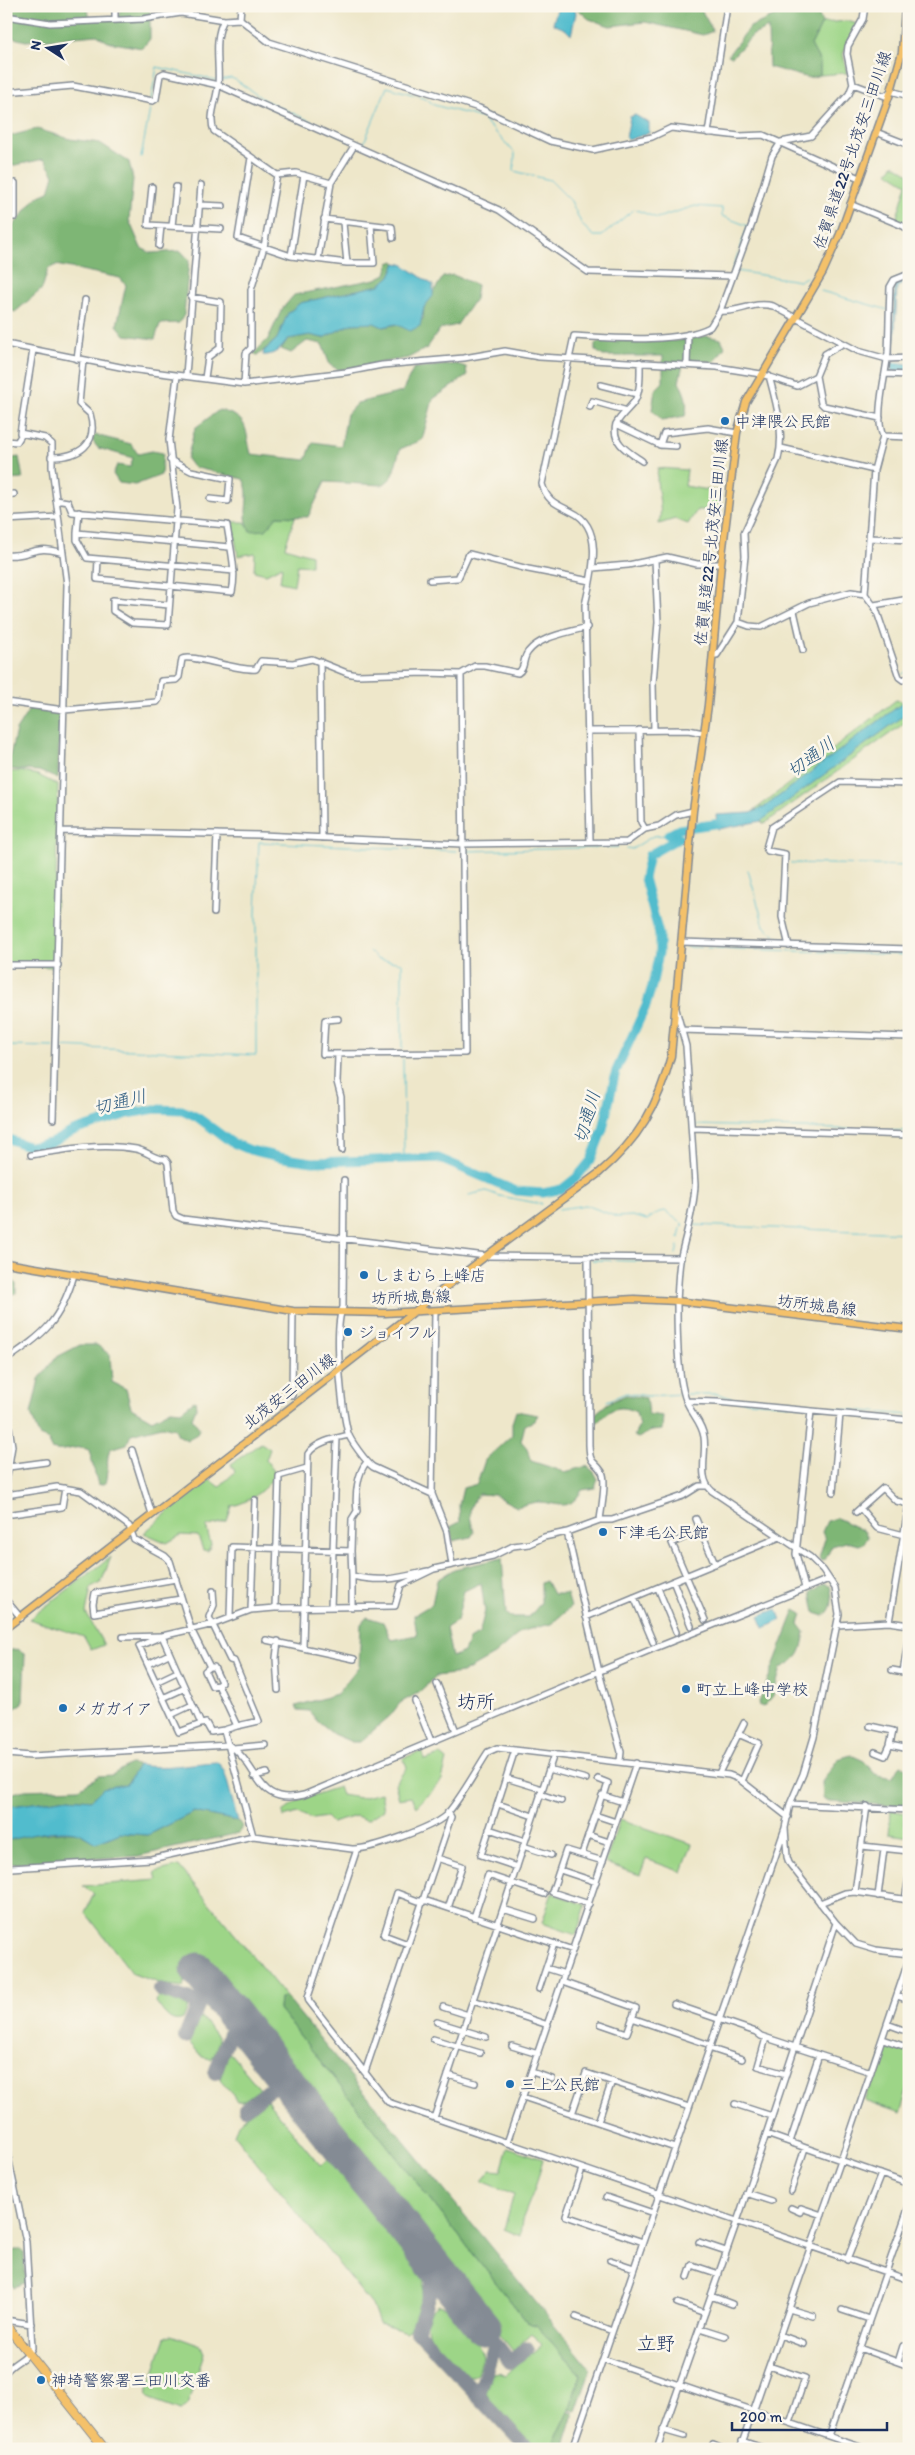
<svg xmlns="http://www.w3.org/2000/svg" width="915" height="2455" font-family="Itim,'Klee One',sans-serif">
  <rect width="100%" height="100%" fill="#fbf7ec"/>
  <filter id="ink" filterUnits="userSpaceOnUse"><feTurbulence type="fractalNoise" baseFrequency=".02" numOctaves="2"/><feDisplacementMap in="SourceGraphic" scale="10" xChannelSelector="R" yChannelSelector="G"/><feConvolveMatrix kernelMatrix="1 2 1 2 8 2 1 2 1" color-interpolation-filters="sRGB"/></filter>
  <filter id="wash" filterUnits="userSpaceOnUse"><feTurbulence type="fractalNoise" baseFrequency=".0096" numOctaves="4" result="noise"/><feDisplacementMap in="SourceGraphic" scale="20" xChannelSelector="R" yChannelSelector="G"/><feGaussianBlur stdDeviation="1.12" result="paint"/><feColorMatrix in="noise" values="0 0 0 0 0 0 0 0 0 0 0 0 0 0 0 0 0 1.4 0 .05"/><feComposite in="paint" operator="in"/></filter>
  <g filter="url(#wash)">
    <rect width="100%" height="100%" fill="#eee7ca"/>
    <path fill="#9dd587" stroke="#5c8272" d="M848 21 857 24 843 54 847 73 820 75V62L811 45 822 23Z
      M894 164 909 174V226L896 220 907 184 888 172Z
      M658 468 687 470 685 486 721 492V510H697L688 524 675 519 659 524C664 504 654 487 658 468Z
      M277 516 295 517 285 547 311 555V566L297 565 294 585 280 582 282 566 266 574 254 571 255 553 238 556 232 522H245L250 531Z
      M896 700 904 702 766 806 751 813Z
      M909 712V720L764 824 761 821Z
      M20 771 38 775 58 785 54 967 6 965V772Z
      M261 1443 270 1449 266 1460 276 1474C267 1488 249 1503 232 1506L227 1521 206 1527 211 1544 208 1551 203 1550 198 1536 181 1535 167 1543 144 1533 176 1505 210 1480 219 1487 235 1472 231 1464Z
      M111 1557 101 1583 91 1588 86 1613 104 1645 91 1650 84 1637 29 1619Z
      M423 1751 424 1760 441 1755 447 1760 442 1780 416 1807 411 1797 399 1799 395 1784 407 1767 403 1758Z
      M339 1787 342 1795 360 1798 381 1793 384 1809 367 1820 356 1816 332 1823 326 1817 313 1819 298 1813 284 1817 283 1812 301 1799Z
      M891 1810 905 1813 904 1825 909 1826V1837L889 1834Z
      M620 1819 692 1844 682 1872 646 1859 640 1875 605 1863Z
      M179 1866 286 1997 280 1999 279 2009 528 2323 537 2326 580 2374 570 2409 551 2449H534L492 2404 486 2393 492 2374 499 2373 505 2376 530 2352 532 2354 542 2345 532 2333 513 2351 348 2144 354 2139 252 2013 246 2016 203 1965C190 1968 186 1975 183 1987L162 1984 133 1974 85 1912 94 1894 83 1886 157 1880 155 1872Z
      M552 1893 586 1905 576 1935 542 1923Z
      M158 1996 187 2005 188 2007 183 2019C170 2025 163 2011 156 2002Z
      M200 2016 219 2039 214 2055 211 2059 202 2057 189 2042 195 2021Z
      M886 2045 909 2053V2085L900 2113 864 2100 874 2073H877Z
      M229 2052 260 2089 243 2101H238L220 2079Z
      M266 2099 320 2165 330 2159 423 2275C427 2287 417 2323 407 2332L379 2324 372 2305 234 2135 238 2124Z
      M508 2147 543 2159 535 2188 522 2220 520 2236 504 2229 514 2194 482 2181 491 2170 501 2171Z
      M438 2305C453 2306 479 2342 483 2356L477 2374 473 2377 465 2376C451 2362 422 2342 428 2320 430 2313 431 2309 438 2305Z
      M171 2335 201 2346 204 2353 187 2406 181 2410 150 2399 146 2395 166 2337Z"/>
    <path fill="#7eb674" stroke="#4c7269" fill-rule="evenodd" d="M14 6H87L90 19 118 18 121 6 150 8V39L142 48 108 42 97 35 26 41 6 36V12Z
      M574 6H699L713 31 703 35 645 22 610 26 589 19Z
      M786 11 818 13 822 23 811 45 820 62V75L809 78 769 67 768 28 753 35 732 57 728 55 750 27Z
      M37 129 70 139 100 143 129 162 133 179 129 220 141 248 151 253 181 251 189 260 184 315 179 323 160 324 155 339 125 335 117 325 126 285 120 278 56 265 48 269 42 289 15 312 6 309V249L9 248 12 227 37 197 49 192 54 175 44 159 11 166 6 164V140L10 136Z
      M394 261 396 263 390 276 380 285 300 303 288 313 277 339 257 356 254 353 268 339 282 309 294 295 376 279 386 274 389 263Z
      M453 275 477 285 475 299 457 325 440 329 427 348 408 358 339 370 330 365 322 344 307 341 291 353 281 349 288 339 310 335 323 338 351 324 374 323 383 327 423 319 424 307 443 277Z
      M706 336 721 339 725 347 714 362 684 360 679 382C685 393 689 403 685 416L662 420 652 410 655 390 663 382V356H603L595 350V344L604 339 675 341Z
      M456 364 466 367 467 376 433 399 422 440 400 449 392 477 383 485 325 482 308 517 277 516 266 530 250 531C240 514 253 495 243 479L193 467 187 459 195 428 219 410C250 418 244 427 251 454L306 460 313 442 341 446 347 414 357 403 402 392 414 368Z
      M95 435 131 444 138 454 152 451 163 453 161 475 135 485 119 483 113 474 117 465 130 467 133 458 98 448 92 440Z
      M19 457 23 479 6 480V459Z
      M30 708 60 712 58 779 39 771 7 769 16 730Z
      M6 1277 16 1284V1293L6 1297Z
      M80 1345H97L110 1355 112 1382 126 1389 131 1408 152 1420 171 1410 181 1411 195 1400 196 1408 192 1418 199 1428 197 1434 187 1440 178 1435 175 1429 162 1426 131 1434 127 1444 110 1449C105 1460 110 1471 106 1483L98 1485 89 1450C74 1443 66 1454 51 1449L49 1440 39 1436 31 1414 39 1379 55 1358Z
      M626 1395 646 1398 648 1414 663 1416 662 1430 651 1431 638 1438 634 1436 639 1426 636 1412C618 1404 611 1408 598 1422L595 1421V1414L608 1403Z
      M516 1411 538 1415 534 1421 525 1425 521 1441 527 1448 531 1461 565 1472 587 1466 594 1472 598 1479 595 1488 582 1490C568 1514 558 1502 537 1502 530 1503 523 1505 517 1507L494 1495 479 1494C467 1507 469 1515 474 1532L471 1537 453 1541 450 1527 460 1522 459 1505 463 1488 477 1484 485 1460 512 1435V1423Z
      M837 1518 864 1531 868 1537 864 1543 859 1545 846 1542 832 1546 825 1560 821 1561 819 1558 825 1539 822 1532 827 1521Z
      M502 1558 506 1614 510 1617H529L541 1603V1583L546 1581 553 1594H567L571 1607 551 1624 522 1631 494 1655 462 1673 436 1676 418 1693 400 1703 390 1716 360 1742H352L333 1734 318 1722 309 1711 298 1710 296 1706 337 1694 359 1666 361 1624 367 1617 383 1622 391 1640 417 1635 414 1615 432 1604 437 1580 454 1569ZM481 1583 485 1611 479 1634 470 1638 464 1652 452 1657 446 1628 457 1621 464 1591Z
      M824 1584 830 1586C833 1598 834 1608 824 1616L815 1613 811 1592Z
      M795 1610 802 1614 799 1624 805 1632C801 1653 801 1658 781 1668L773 1696 763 1707 758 1705Z
      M18 1649 25 1655 23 1703 14 1709H6V1651Z
      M851 1755 864 1761 875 1774 891 1778 901 1765 909 1769V1807L829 1801 823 1798 822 1782 838 1759Z
      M130 1764 138 1765 127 1784 103 1788 91 1800 68 1798 6 1807V1795L25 1790 79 1788 99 1776 112 1775Z
      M194 1812 238 1821 242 1826 239 1833 138 1856 6 1864V1841L27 1835 62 1832H77L96 1843 120 1833 148 1835Z
      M286 1997 589 2367 590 2371 576 2411 570 2409 580 2374 537 2326 528 2323 279 2009 280 1999Z
      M21 2249 24 2253 26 2282 14 2287 10 2279H6V2252Z
      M569 2411 574 2413 563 2449H551Z"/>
    <path fill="#51bccd" stroke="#367696" d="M558 6 574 7 576 13 571 35 565 29 553 24Z
      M635 115 649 123V133L628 140 626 138 630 117Z
      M396 263 402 264 433 285V296L424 307 420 326 410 331 396 324 383 327 374 323 351 324 323 338 310 335 288 339C282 348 274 356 263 355L264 351 277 339 288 313 300 303 380 285 390 276Z
      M909 278V281L897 287 894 354 892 355 895 285Z
      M892 362 909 364V371L892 372Z
      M909 695V712L761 821 718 829 716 815 751 813 766 806 904 702Z
      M777 1609 781 1620 764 1628 759 1616Z
      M217 1762 224 1770 238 1821 194 1812 148 1835 120 1833 96 1843C90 1840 84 1835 78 1833 61 1827 24 1836 6 1841V1807L68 1798 91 1800 103 1788 127 1784 138 1765C164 1770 190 1763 217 1762Z"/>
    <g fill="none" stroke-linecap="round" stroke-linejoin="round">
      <path stroke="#51bccd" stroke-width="1" d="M220 80 231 78 236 80 264 100 363 145 387 87 426 98 434 105 482 118 515 153 514 171 550 180 571 201 582 225 594 236H602L634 209 657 218 695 206 722 208V216L748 226 732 270
        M151 100 157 67 216 80
        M141 157 151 104
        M736 271 799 281 806 277
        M821 291 888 310
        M903 674 909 670
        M627 848 632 849 653 836 668 835
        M467 851 618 847
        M791 863 909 866
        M748 870 764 926 781 941
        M687 947 909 955
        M369 951 377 959 402 963V1049
        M6 1046 54 1047
        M58 1047 256 1055V912L259 842 457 851
        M403 1059 404 1160
        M696 1125 909 1131
        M469 1195 486 1191 500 1196 542 1204
        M559 1209 586 1205 617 1217 632 1216 647 1220 659 1212 665 1211 684 1225 681 1228 679 1238
        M692 1225 909 1233
        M676 1254 678 1246
        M592 1260 676 1262
        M686 1394H718L738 1400 909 1415
        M607 1401 626 1393 648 1396 682 1394"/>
      <path stroke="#51bccd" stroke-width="9" d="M6 1138 30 1147 51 1143 73 1131 128 1114 155 1109 182 1110 197 1117 231 1142 250 1150 284 1158 313 1162 438 1158 516 1191 543 1193 562 1189 577 1177 591 1160 603 1129 616 1071 646 1006 652 986 659 953V934L644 878 649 855 679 838 668 835 679 829 728 822"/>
      <path stroke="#848b94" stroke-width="14" d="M160 1990 199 2003 214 1991
        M185 2037 199 2003
        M215 2073 235 2017
        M245 2109 284 2078
        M437 2270 417 2331 528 2449
        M484 2328 510 2362 527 2348
        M479 2394 495 2343"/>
      <path stroke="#848b94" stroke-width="35" d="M198 1970 484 2328"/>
    </g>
  </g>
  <g filter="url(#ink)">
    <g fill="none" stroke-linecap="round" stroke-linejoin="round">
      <g stroke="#848b94" stroke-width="8">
        <path id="minor" d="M241 6 240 19 269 42 479 108 550 141 593 150 652 137 671 128 739 136 763 135 859 178
          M865 6 863 19 848 46 847 54 853 84 849 94 811 136 781 142 772 156 752 224 720 311C740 313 752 301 773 306L858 351 887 359 909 358
          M6 16 50 23 143 19 181 13 224 20 240 19
          M115 20V6
          M224 20C213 38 220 65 218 85 217 100 208 117 214 131L277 175 296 173 331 183
          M853 84 885 96 891 91 909 96
          M6 92 73 86 153 101 156 99 160 75 164 73 218 85 499 210 588 272 733 276
          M876 132 909 145
          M708 133 727 6
          M251 158 238 238 291 256 347 263H374L371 225
          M152 187 148 225 221 229
          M850 204 903 226 909 230
          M200 205 223 206
          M6 217H15V183
          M324 219 392 227 393 238
          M343 223 347 263
          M172 226 176 187
          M159 246 161 226
          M291 256 304 175
          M318 259 331 183 354 146
          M191 297 221 302 220 348 208 357 205 378
          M6 344 130 369 244 384 346 372 382 365 464 358 505 351 539 357 717 367 761 374 797 386 816 376 825 354 842 344
          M33 350 20 433 45 438 52 444V467L67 585 53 1119
          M77 359 85 300
          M640 362C640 374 641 392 634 402 628 410 622 414 616 424L660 445 664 433 708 428 737 433
          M687 364 688 334
          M885 374 909 375
          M186 375 201 185
          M816 376 821 403 824 406 880 418
          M244 384 246 353 251 348V290L264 247 277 175
          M601 385 637 394
          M590 407 592 401 624 410
          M616 424C611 443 629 452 642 461
          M883 436 909 437
          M6 441 17 442 22 434
          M660 445 676 446
          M781 448 874 470
          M51 457C79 457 99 445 90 414L79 404 83 360
          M170 460 191 471 230 479 228 501 210 499
          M6 495 14 494
          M56 500 68 502 72 512 227 525C230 548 237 569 232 592L97 579 98 559
          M79 512 77 533 229 547
          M6 520 58 517
          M77 533V540L87 558 234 571
          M870 538 909 540
          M6 555C19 557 26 552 39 550 47 548 55 551 63 553
          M593 568 628 565 667 557 697 564H721
          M430 580 458 578 469 554 528 569 590 581
          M865 594 874 470 883 436C874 416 886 375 888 352 889 330 889 308 890 287L894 280 909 274
          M169 605 113 600V611L132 623 168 625 177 508 169 440 177 376
          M874 605 909 599
          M794 611 803 650
          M738 622 749 626 761 627 809 603 851 592 865 594 876 609 899 677 903 680 909 677
          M713 655H717L738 622 745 556 744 533 778 459C785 432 776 402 769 376
          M320 661 322 838
          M6 702 64 710 157 702 159 699 161 681 176 680 179 677 182 659C189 653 241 672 256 669L261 661 293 663 312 659 347 673 357 675 425 673 461 674 475 666H485L518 673C526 668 522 659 528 652 540 636 568 633 587 627
          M639 730 641 822 645 829
          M654 730 653 683 658 622 655 560
          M588 731 688 730 704 733
          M61 831 261 835 462 844 627 842 645 829 659 826 676 815 693 811
          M590 841 585 605C591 577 606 528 572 512 557 504 547 502 542 484L574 336C611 338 677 344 710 327L720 311
          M214 913 217 834
          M681 942 909 949
          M789 946 782 917 785 854 768 851 766 848 772 827 840 782 909 784
          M6 965H58
          M338 1019 325 1020 323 1054 465 1053 461 674
          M682 1030 909 1037
          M338 1055 337 1082 341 1097 342 1150
          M692 1128 909 1135
          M31 1155C66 1149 102 1143 136 1149 147 1151 155 1160 165 1159L168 1163 173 1211 176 1216 183 1219 486 1256 681 1258
          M344 1180 343 1307C333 1328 342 1409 348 1433 350 1440 366 1462 373 1467L432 1494
          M588 1257 589 1445C590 1466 593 1458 602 1472 607 1481 601 1510 600 1520
          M435 1311 432 1494 447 1532 452 1565
          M6 1360C45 1333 60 1322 74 1275
          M292 1395 293 1311
          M686 1401 717 1402 909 1420
          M6 1407 12 1446 6 1483
          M132 1450 152 1514
          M9 1467 46 1462
          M833 1492 840 1414
          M6 1495 57 1487 81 1491 129 1526 134 1539 165 1556 170 1561 191 1629 210 1667H214L221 1682 218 1685 237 1726 224 1730 253 1836
          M861 1509 877 1528 904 1535
          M856 1512 883 1488 896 1501 909 1504
          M12 1514 62 1507 65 1488
          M696 1519 715 1564
          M701 1530 672 1543 705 1620
          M567 1532 600 1676 621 1752 620 1761
          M351 1551 352 1519 357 1511C355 1497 357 1472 367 1462
          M176 1579 95 1593 93 1604 94 1613 181 1599
          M673 1581 691 1626
          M658 1588 676 1632
          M805 1588 796 1554 811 1411
          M213 1591 214 1605 209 1617 230 1660 234 1661 259 1721 237 1726
          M634 1597 653 1642
          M6 1600 21 1618
          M331 1607 337 1438
          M352 1607V1576
          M275 1608 279 1476 307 1468
          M251 1610 255 1500
          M230 1616 232 1547 351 1551 352 1576C384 1583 398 1578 428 1571
          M586 1617 780 1537
          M889 1622 909 1503
          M837 1625 889 1622 909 1625
          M162 1636 201 1724 206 1723 211 1732 224 1730
          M123 1637 161 1636
          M266 1640 354 1659
          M278 1641 276 1658 278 1690
          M303 1646 308 1454C315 1442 336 1438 349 1435
          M148 1664 169 1654
          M210 1667 205 1671 212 1686 218 1685
          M892 1670 903 1672 909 1635
          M156 1682 177 1672
          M437 1684 456 1731
          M163 1698 185 1688
          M415 1701 431 1741
          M171 1715 192 1705
          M201 1724 179 1732 139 1646 162 1636 214 1624 251 1610 275 1608 395 1606 401 1585 434 1569 493 1556 513 1546 529 1544 544 1537 567 1532 600 1520H612L683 1496 699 1486H706
          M870 1726 893 1731 890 1745 885 1756 875 1752
          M738 1734 759 1743 742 1781
          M890 1745 909 1749
          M233 1748 265 1745
          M515 1750 481 1855 517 1867
          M6 1754 31 1756 229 1745C260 1765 255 1807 304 1795L655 1648 829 1579
          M549 1769 586 1779
          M719 1773 744 1723
          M254 1776 267 1773
          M506 1778 542 1789
          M598 1779 608 1783 604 1796 623 1802
          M540 1794 561 1801
          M498 1804 533 1816
          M790 1804 909 1810
          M595 1815 616 1822
          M785 1828 787 1857 789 1863 836 1923 856 1944 876 1950 909 1954
          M489 1829 525 1841
          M588 1835 609 1842
          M523 1846 551 1855
          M862 1846 909 1851
          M357 1849 308 1997 309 2001 388 2102 909 2280
          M582 1854 602 1795 604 1796
          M437 1858 462 1866 448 1908
          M560 1870 596 1882
          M6 1872 11 1868 151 1859 253 1836 352 1849C370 1850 431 1828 445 1816 459 1802 476 1770 488 1752L497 1748 729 1775 739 1779 788 1817
          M855 1892 867 1806
          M878 1896 884 1849
          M905 1900 909 1876
          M820 1903 845 1893 855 1892 909 1900
          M589 1904 552 1892 566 1850 603 1861
          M503 1909 535 1919
          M474 1917 488 1875 544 1894
          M408 1944 384 1935 397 1893 418 1901H427L573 1950
          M546 1968 565 1974
          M562 1982 636 2008 627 2033 601 2024
          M539 1989 554 1944
          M897 1996 909 2000
          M473 2000 548 2025
          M674 2004 756 2032 761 2036 871 2072
          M443 2007 468 2015
          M632 2018 710 2045
          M437 2022 486 2037
          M887 2024 909 2032
          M766 2038 758 2066 786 2074
          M433 2039 480 2053
          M883 2039 909 2048
          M512 2046 538 2054
          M709 2048 742 2059
          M365 2072 451 1817 448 1812
          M532 2072 552 2079
          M448 2075 475 2083
          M523 2097 675 2148
          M735 2104 772 2116
          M572 2114 586 2073 689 2107
          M434 2118 554 1754
          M598 2122 612 2081
          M766 2134 909 2184
          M790 2142 819 2055
          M507 2143 636 1763
          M6 2147 26 2242 32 2348C27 2359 13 2362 6 2372
          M582 2169 566 2216 643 2242
          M791 2191 805 2148
          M746 2193 771 2201
          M606 2197 653 2213
          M791 2208 800 2212 801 2208 822 2215
          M699 2242 726 2251
          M610 2260 634 2268
          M847 2260 881 2174
          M688 2277 692 2265 719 2274
          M711 2296 732 2304
          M677 2303 705 2313
          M789 2309 813 2316
          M842 2310 869 2319
          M576 2317 612 2331
          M6 2320 31 2324
          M700 2328 725 2336
          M780 2335 804 2344
          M859 2348 909 2366
          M603 2359 866 2449
          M898 2362 903 2346 909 2348
          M769 2366 805 2378 790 2423
          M663 2430 684 2436
          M829 2436 909 2206
          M742 2441 766 2449
          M713 2444 725 2449
          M572 2449 785 1828 790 1804 803 1774 814 1737 839 1614 835 1588 823 1570 810 1557 712 1491C697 1478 707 1455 704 1437 702 1422 691 1414 686 1400 677 1376 677 1328 677 1302 678 1287 678 1270 681 1256 686 1233 694 1210 695 1185L686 1046 676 1009
          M657 2449 741 2210 836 1923
          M740 2449 841 2160 909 1959
          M907 2449 909 2445"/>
      </g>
      <g stroke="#848b94" stroke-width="9">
        <path id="major" d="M6 1263 293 1311 385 1313 634 1299 677 1301 909 1329
          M6 1628 486 1256 599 1173C639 1139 658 1106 671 1056L693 811 708 705 721 564 737 433 746 402 823 272 840 234 891 91 902 52 905 6"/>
      </g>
      <g stroke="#848b94" stroke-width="10">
        <path id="highway" d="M6 2325 105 2449"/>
      </g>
      <use href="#minor" stroke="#fff" stroke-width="5"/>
      <use href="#major" stroke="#f4c16a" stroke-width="6"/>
      <use href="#highway" stroke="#f4c16a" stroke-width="8"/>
    </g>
  </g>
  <g fill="#1f6fb2" stroke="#fbf7ec" stroke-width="2">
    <circle cx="725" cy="421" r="5"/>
    <circle cx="364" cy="1275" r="5"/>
    <circle cx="348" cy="1332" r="5"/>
    <circle cx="603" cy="1532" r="5"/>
    <circle cx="686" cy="1689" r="5"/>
    <circle cx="63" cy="1708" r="5"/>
    <circle cx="510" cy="2084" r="5"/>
    <circle cx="41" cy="2380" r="5"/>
  </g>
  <g text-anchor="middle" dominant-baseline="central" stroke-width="5" stroke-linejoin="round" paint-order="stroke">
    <g font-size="16" fill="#1b2f5e" stroke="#fbf7ec">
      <text transform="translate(852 150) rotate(-71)">佐賀県道22号北茂安三田川線</text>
      <text transform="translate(711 542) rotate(-84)">佐賀県道22号北茂安三田川線</text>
      <text transform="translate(411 1297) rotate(-2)">坊所城島線</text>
      <text transform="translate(817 1305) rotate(7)">坊所城島線</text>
      <text transform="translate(289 1391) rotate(-38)">北茂安三田川線</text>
    </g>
    <g font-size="16" fill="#1b2f5e" stroke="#fbf7ec" text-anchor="start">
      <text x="735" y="421">中津隈公民館</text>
      <text x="374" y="1275">しまむら上峰店</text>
      <text x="358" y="1332">ジョイフル</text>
      <text x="613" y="1532">下津毛公民館</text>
      <text x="696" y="1689">町立上峰中学校</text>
      <text x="73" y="1708">メガガイア</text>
      <text x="520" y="2084">三上公民館</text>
      <text x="51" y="2380">神埼警察署三田川交番</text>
    </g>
    <g font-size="18" font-style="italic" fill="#2b597f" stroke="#fbf7ec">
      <text transform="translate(811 757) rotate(-36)">切通川</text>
      <text transform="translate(120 1102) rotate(-14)">切通川</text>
      <text transform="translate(587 1117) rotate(-74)">切通川</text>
    </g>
    <g font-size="19" fill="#1b2f5e" stroke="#fbf7ec">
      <text x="476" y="1701">坊所</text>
      <text x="656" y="2343">立野</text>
    </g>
  </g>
  <rect width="915" height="2455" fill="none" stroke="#fbf7ec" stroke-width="25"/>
  <g transform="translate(48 48) rotate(282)" stroke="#fbf7ec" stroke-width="4" paint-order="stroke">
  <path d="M0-4L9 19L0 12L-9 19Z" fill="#1b2f5e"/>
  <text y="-8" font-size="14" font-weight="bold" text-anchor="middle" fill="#1b2f5e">N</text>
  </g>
  <path d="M732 2422v8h155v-8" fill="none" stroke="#1b2f5e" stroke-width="2.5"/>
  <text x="740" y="2422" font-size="15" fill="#1b2f5e" stroke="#fbf7ec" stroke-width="4" paint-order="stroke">200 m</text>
</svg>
